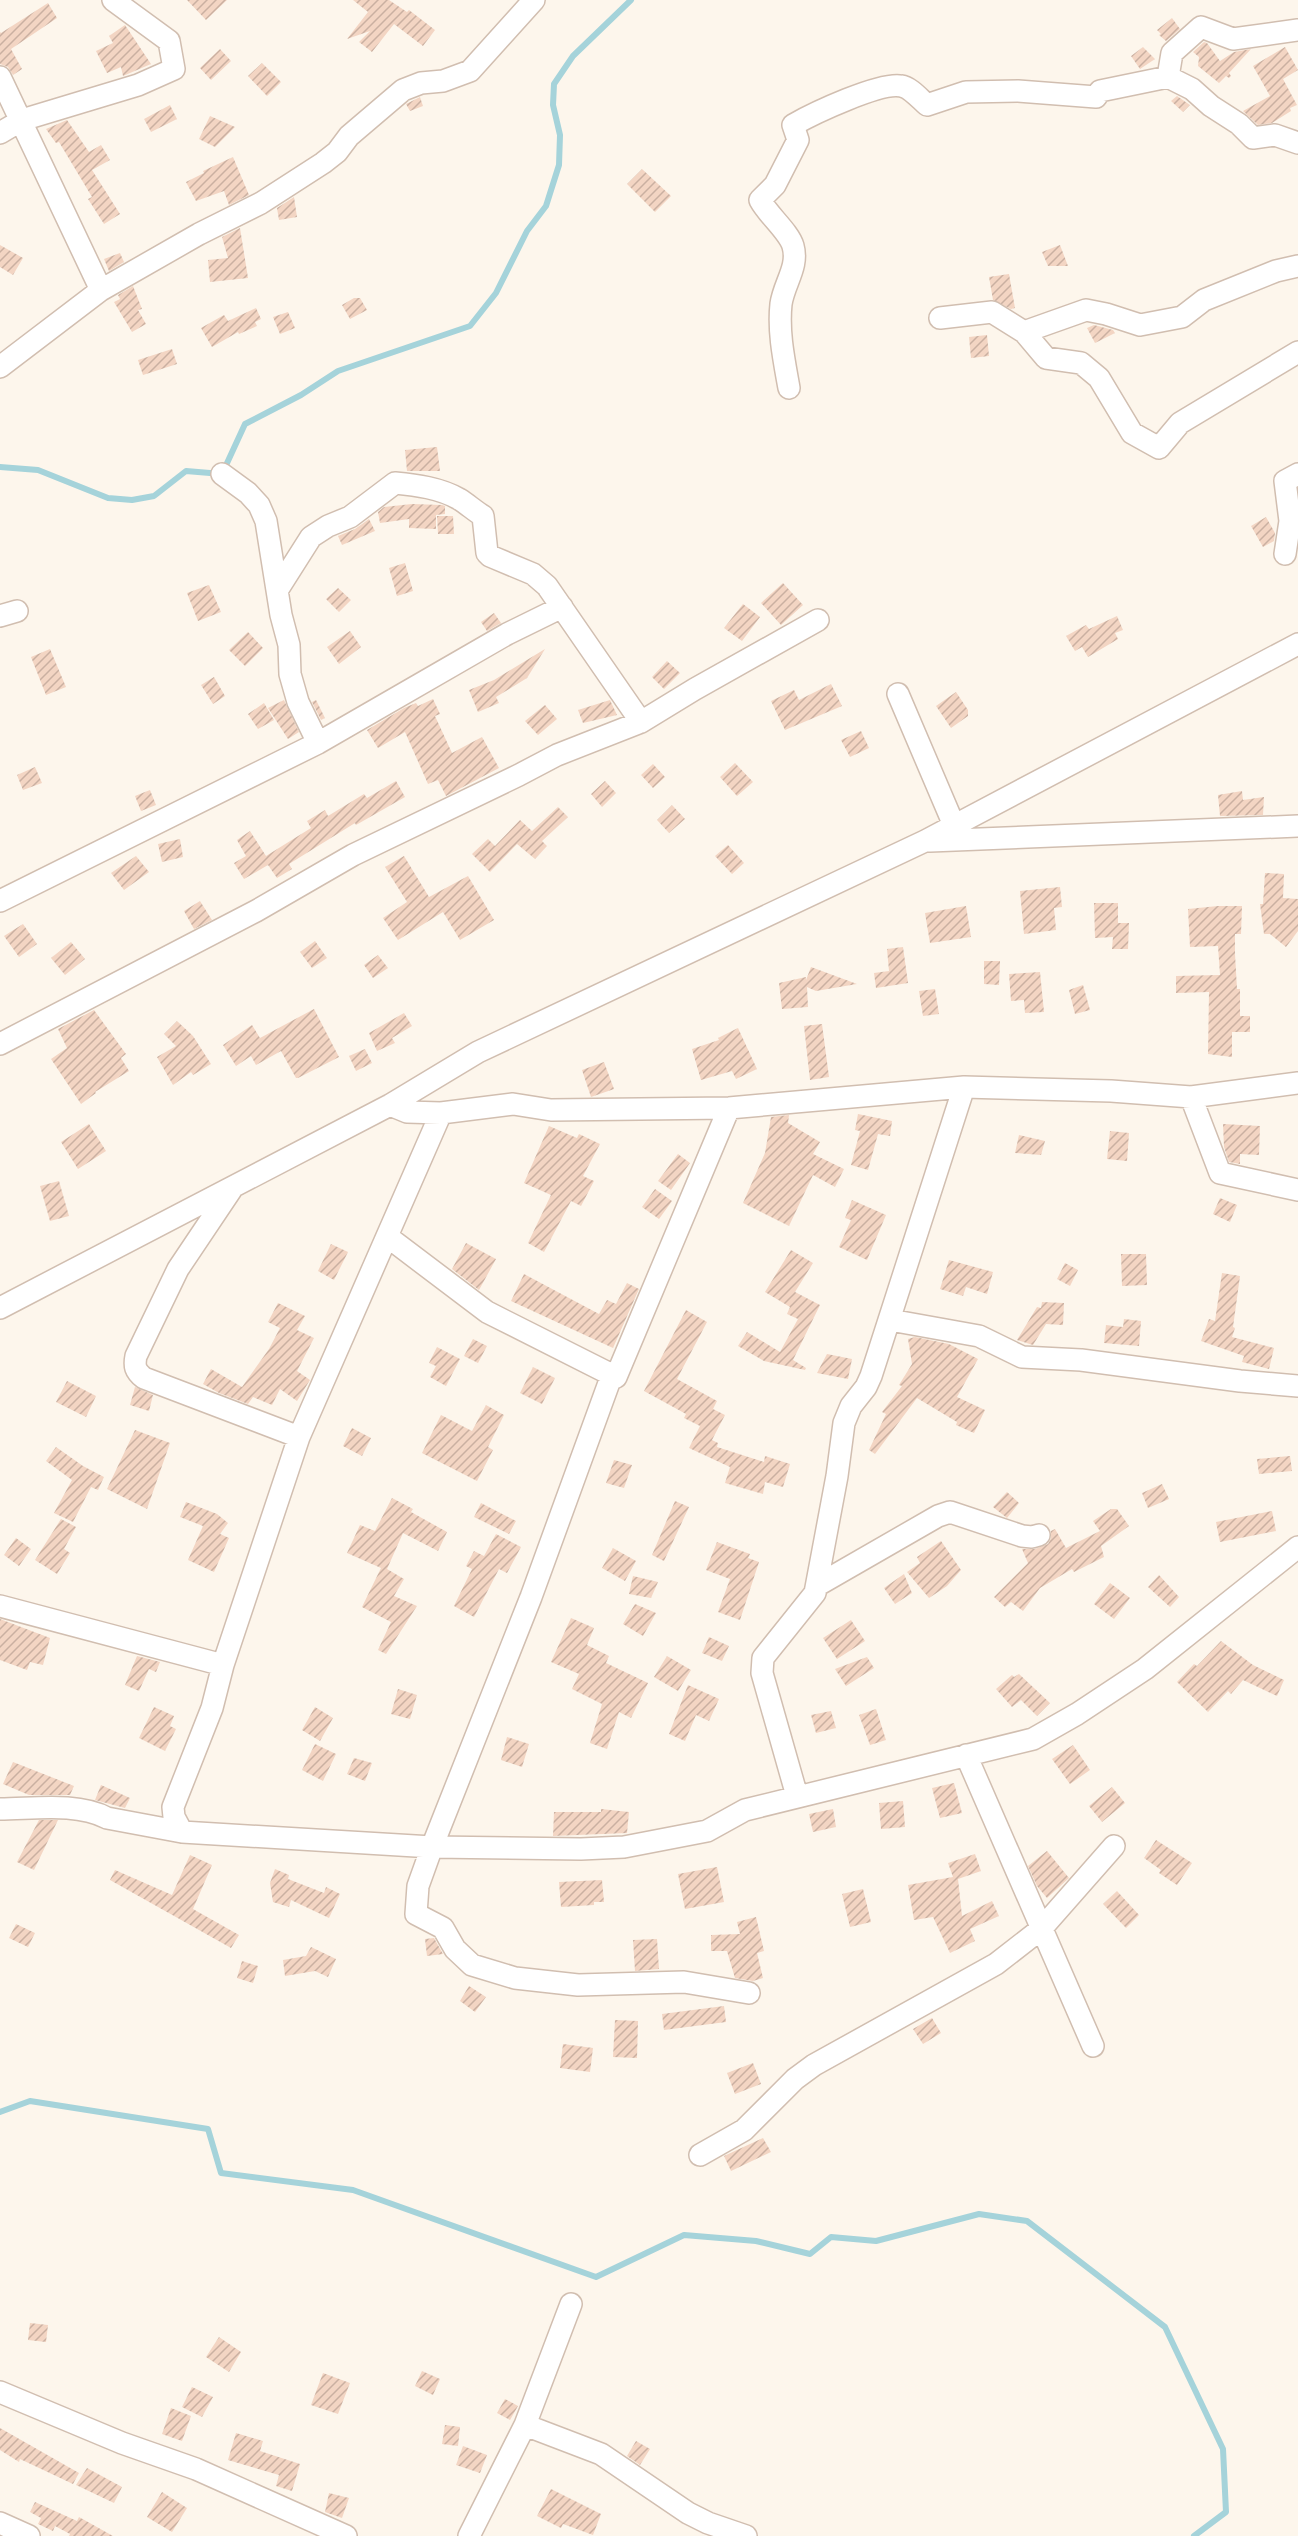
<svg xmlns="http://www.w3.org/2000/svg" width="1298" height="2536" font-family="'IBM Plex Sans',sans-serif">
  <defs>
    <pattern id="building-hatch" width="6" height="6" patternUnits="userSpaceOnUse" patternTransform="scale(1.5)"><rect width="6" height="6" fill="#f3d5c3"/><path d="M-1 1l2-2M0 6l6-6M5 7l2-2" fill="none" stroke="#cab0a1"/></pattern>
  </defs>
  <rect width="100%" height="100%" fill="#fdf6ec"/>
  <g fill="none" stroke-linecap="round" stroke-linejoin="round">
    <path stroke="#a5d3da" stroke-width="6" d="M0 467 38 470 108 498 132 500 154 496 186 471 222 474 245 424 301 395 338 371 470 326 496 293 527 231 546 206 559 165 560 135 553 105 554 84 573 56 631 0
      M0 2112 30 2101 208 2129 221 2173 353 2190 596 2277 684 2235 756 2241 810 2254 831 2237 876 2241 979 2214 1027 2221 1165 2327 1223 2449 1226 2512 1194 2536"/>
  </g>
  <path fill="url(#building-hatch)" d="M187 0H227L206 20Z
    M353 0H389L407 12 409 10 435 30 423 46 394 24 372 52 359 42 370 31 347 39 368 12Z
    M48 3 57 18 11 49 22 69 13 75 8 67 0 64V32L1 33Z
    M1172 18 1180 29 1166 41 1159 35 1161 34 1157 30Z
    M125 25 151 64 123 76 121 67 107 73 96 51 113 43 109 36Z
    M1204 42 1207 43 1220 61 1234 52 1251 49 1229 73 1231 76 1229 78 1226 76 1219 83 1198 66 1199 57 1193 52Z
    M1143 47 1155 59 1140 69 1131 56Z
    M1285 47 1298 70 1283 79 1297 105 1290 108 1291 111 1272 123 1258 125 1243 111 1270 96 1253 66Z
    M220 49 231 61 211 80 200 68Z
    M262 63 281 82 267 96 248 76Z
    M1177 96 1190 105 1183 112 1171 101Z
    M420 97 423 106 410 111 406 104Z
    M170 105 177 119 151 132 144 119Z
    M210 116 235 127 215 147 199 139Z
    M67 120 89 152 101 145 110 160 92 170 120 214 104 224 88 199 92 197 59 142 56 143 46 129Z
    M233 157 249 195 229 205 224 191 196 201 186 182 204 173 203 171Z
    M642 169 671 196 655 212 627 184Z
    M294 197 297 217 279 220 277 208Z
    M240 228 248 278 210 282 208 260 228 258 222 237Z
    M0 245 23 258 13 275 0 267Z
    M1060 245 1068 266H1048L1042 252Z
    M120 253 124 262 109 271 104 259Z
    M1009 274 1015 308 1011 309 993 300 989 277Z
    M133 286 142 309 138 310 146 324 132 332 114 302 120 299 118 295Z
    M354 298H360L367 310 350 319 342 305Z
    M256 308 261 319 255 322 257 326 239 334 238 332 212 347 201 328 224 315 228 321Z
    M288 312 295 328 280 334 273 317Z
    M1094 325 1113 330 1115 333 1095 343 1087 328Z
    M987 335 989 356 971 358 969 337Z
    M172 349 177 364 143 375 138 360Z
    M437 447 440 471H407L405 450Z
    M412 504 442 505 445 506V514L436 515V529L409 528V519L380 523 378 512 384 507Z
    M437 516H453L454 534H438Z
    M1266 517 1275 533 1274 541 1263 547 1251 526Z
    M369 519 375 531 342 545 338 536 355 529Z
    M405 563 413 591 397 596 389 568Z
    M783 583 803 605 781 625 761 603Z
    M209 585 221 612 198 621 187 593Z
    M338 588 351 600 339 612 326 599Z
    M743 604 760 617 742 641 724 628Z
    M494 613 501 623 487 631 481 622Z
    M1117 616 1123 630 1115 633 1118 639 1088 657 1082 647 1075 651 1066 636 1086 625 1089 629Z
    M350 631 361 647 339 664 327 647Z
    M248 632 263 648 245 666 229 650Z
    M50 649 66 687 46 695 31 657Z
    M545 649 527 678 496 697 499 703 478 712 469 690 494 680Z
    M667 661 680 673 664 689 652 677Z
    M214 677 225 696 213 704 201 685Z
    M831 684 842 706 785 730 771 701 794 690 799 700Z
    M956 692 968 710V716L951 728 936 706Z
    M433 699 440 714 435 716 452 753 482 737 499 768 446 796 438 780 428 784 405 732 378 748 367 730 404 708 416 703 418 706Z
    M284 700 299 732 288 739 268 708Z
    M316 700 325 718 321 720 312 702Z
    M610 700 617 715 583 723 578 710Z
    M264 703 274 720 258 729 248 714Z
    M545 705 557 719 538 735 525 721Z
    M861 731 869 748 850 757 841 740Z
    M735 763 753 782 737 796 720 777Z
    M653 764 665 777 653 788 641 775Z
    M35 767 42 783 23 790 17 775Z
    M396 781 405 797 356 825 355 823 289 864 292 869 277 878 268 865 244 879 234 863 246 856 237 840 250 831 266 856 311 828 307 821 325 810 328 816 364 794 367 798Z
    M605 781 616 793 602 807 591 794Z
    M150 790 156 805 141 811 135 796Z
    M1242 791 1243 800 1264 797 1263 815 1220 816 1218 795Z
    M672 805 685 819 669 833 657 820Z
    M558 807 568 817 542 841 547 846 535 859 517 844 490 872 472 854 488 839 495 846 520 820 532 831Z
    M180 839 183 857 162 862 158 844Z
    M728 845 744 863 732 874 715 856Z
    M136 856 149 872 124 890 111 873Z
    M404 856 429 897 468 876 494 920 460 940 443 912 398 940 383 918 407 902 385 867Z
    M1265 873 1284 874 1283 898 1298 899V931L1286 947 1270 934H1264L1260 904H1263Z
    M1060 887 1062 907 1054 908 1056 930 1024 934 1020 891Z
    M200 901 212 920 194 929 184 911Z
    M1094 903H1118V923H1129L1128 949H1112L1113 937 1095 938Z
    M966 906 971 937 930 943 925 913Z
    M1218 906H1242L1241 934H1235V954L1237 989H1240V1016H1250V1032H1232V1057L1208 1054 1209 992 1176 993V976L1220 975 1218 946 1190 947 1188 909Z
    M23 924 37 944 19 957 4 936Z
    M315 941 327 958 312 968 300 952Z
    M71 942 85 959 65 975 51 958Z
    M903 947 908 983 876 988 874 973 889 971 887 949Z
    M378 955 388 968 373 978 364 965Z
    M984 961H1000L999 985 984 984Z
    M811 967 857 984 816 991 807 987 808 1007 782 1009 779 983 806 977V980Z
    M1040 972 1044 1012 1025 1013 1024 1000 1011 1001 1009 974Z
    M1083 985 1090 1010 1075 1014 1069 990Z
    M935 989 939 1014 923 1016 919 991Z
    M314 1009 339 1057 298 1078H296L281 1051 256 1065 251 1056 236 1066 223 1045 252 1025 260 1038Z
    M94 1010 126 1054 121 1058 129 1071 95 1092 96 1093 81 1104 51 1059 67 1048 58 1029Z
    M404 1013 412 1026 392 1038 395 1043 377 1051 369 1033Z
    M177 1021 193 1036 211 1064 193 1075 191 1072 173 1085 157 1057 176 1046 164 1034Z
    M822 1024 829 1077 810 1080 804 1026Z
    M738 1028 757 1069 736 1079 732 1071 701 1080 692 1049 719 1040 718 1038Z
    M365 1049 372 1063 356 1071 349 1056Z
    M604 1062 614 1089 591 1097 582 1070Z
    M858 1114 892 1121 890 1136 878 1134 868 1170 851 1165 860 1131 855 1130Z
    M789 1115 788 1123 820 1142 813 1154 844 1169 835 1187 813 1175 789 1226 743 1203 765 1153 771 1117Z
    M89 1124 106 1151 78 1169 61 1142Z
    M1223 1124 1260 1126 1259 1155 1240 1154V1164L1229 1162 1224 1147Z
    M549 1126 577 1138 579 1134 600 1144 583 1176 594 1181 581 1206 571 1201 544 1252 528 1243 551 1195 524 1183Z
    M1110 1131 1129 1133 1127 1161 1107 1159Z
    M1019 1135 1045 1141 1041 1155 1015 1153Z
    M678 1154 690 1163 671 1190 658 1181Z
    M59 1181 69 1216 50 1221 40 1186Z
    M655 1189 672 1201 659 1219 642 1207Z
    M1220 1198 1237 1205 1230 1222 1213 1214Z
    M852 1200 886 1215 867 1260 839 1247 851 1220 845 1218Z
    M466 1243 496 1259 479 1290 452 1269Z
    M331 1244 348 1252 334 1280 318 1271Z
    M791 1250 813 1263 795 1292 820 1305 793 1360 806 1368 805 1370 764 1361 738 1346 747 1332 780 1352 798 1319 787 1314 790 1307 765 1292Z
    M1121 1254H1146L1147 1285 1122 1286Z
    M949 1260 993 1272 987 1294 966 1287 963 1296 940 1289Z
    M1065 1263 1078 1270 1070 1286 1057 1279Z
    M1222 1273 1240 1276 1233 1327 1235 1328 1232 1337 1274 1348 1269 1369 1242 1362 1244 1356 1201 1341 1209 1319 1215 1321Z
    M524 1274 599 1314 607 1300 616 1304 627 1283 639 1289 613 1348 511 1301Z
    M1042 1302 1064 1303 1063 1325 1046 1324 1033 1345 1017 1340 1037 1307 1041 1308Z
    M278 1303 305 1316 297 1330 314 1338 297 1371 310 1380 297 1401 280 1389 272 1405 253 1397 248 1404 219 1393 203 1384 211 1369 242 1387 269 1349 280 1328 268 1322Z
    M686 1310 707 1322 677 1379 717 1401 713 1409 725 1415 712 1440 718 1443 717 1447 764 1462 765 1456 790 1464 783 1487 765 1482 763 1494 725 1483 730 1467 689 1448 700 1426 684 1418 686 1414 644 1391Z
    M1124 1319 1141 1321 1139 1346 1104 1343 1106 1325 1123 1327Z
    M915 1337 949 1344 978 1359 957 1397 985 1410 974 1433 956 1425 957 1422 917 1398 875 1454 869 1450 886 1414 882 1412 902 1386 899 1385 912 1364 908 1339Z
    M473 1339 487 1346 478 1363 464 1356Z
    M437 1347 460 1359 446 1386 430 1377 436 1366 429 1363Z
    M827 1354 852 1359 848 1379 817 1373Z
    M533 1367 555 1378 542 1404 520 1393Z
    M67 1381 96 1396 86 1417 56 1402Z
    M135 1387 153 1395 149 1411 130 1405Z
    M486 1405 504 1415 488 1447 493 1450 477 1481 422 1453 441 1415 472 1431Z
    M352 1428 371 1438 362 1456 343 1446Z
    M135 1430 170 1443 147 1509 107 1489Z
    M56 1447 83 1466 104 1477 98 1490 91 1487 73 1522 54 1513 72 1480 46 1461Z
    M1290 1456 1292 1471 1259 1474 1257 1459Z
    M614 1460 632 1465 624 1488 606 1483Z
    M1162 1484 1169 1499 1148 1508 1142 1493Z
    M1007 1492 1019 1503 1007 1518 993 1507Z
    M392 1498 413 1509 411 1512 447 1532 438 1551 403 1533 387 1569 404 1579 394 1596 417 1606 386 1654 378 1650 391 1622 362 1607 381 1568 347 1553 360 1525 375 1531Z
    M675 1501 689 1507 664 1561 652 1555Z
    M186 1502 217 1514 228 1523 220 1534 229 1538 214 1572 188 1560 203 1526 180 1517Z
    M481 1503 516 1521 509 1534 474 1517Z
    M1111 1509H1117L1129 1526 1101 1546 1104 1557 1074 1572 1072 1569 1040 1588 1023 1611 1011 1602 1005 1607 994 1597 1028 1563 1022 1549H1035L1048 1544 1051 1538V1531L1055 1529 1066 1548 1100 1531 1093 1521Z
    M1272 1511 1276 1531 1220 1542 1216 1522Z
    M61 1519 76 1527 64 1549 70 1553 57 1574 35 1560Z
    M496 1534 521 1547 507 1573 499 1569 474 1617 454 1606 472 1569 466 1566 474 1551 484 1556Z
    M16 1538 31 1549 19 1566 4 1555Z
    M941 1541 961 1570 947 1586 929 1598 907 1572 920 1563 917 1557Z
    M717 1542 750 1554 748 1558 759 1562 740 1620 718 1612 730 1579 706 1570Z
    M613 1548 636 1561 625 1581 602 1568Z
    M904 1574 912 1593 895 1604 884 1588Z
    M1159 1575 1179 1597 1170 1607 1148 1587Z
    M633 1576 658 1582 651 1598 629 1594Z
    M1110 1583 1130 1598 1114 1619 1094 1604Z
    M635 1604 656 1613 643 1636 623 1624Z
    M571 1618 594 1628 587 1645 609 1656 606 1663 648 1683 631 1718 619 1712 607 1749 590 1743 602 1704 572 1689 579 1674 551 1662Z
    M0 1619 50 1638 43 1665 30 1662 27 1670 0 1660Z
    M851 1620 865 1641 837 1659 823 1638Z
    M709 1637 729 1646 722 1661 702 1653Z
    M1221 1641 1253 1665 1284 1680 1277 1696 1243 1680 1231 1694 1228 1691 1208 1712 1177 1682 1194 1664 1197 1666Z
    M137 1656 160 1662 156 1672 149 1669 139 1691 125 1685Z
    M667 1656 691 1670 678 1691 654 1677Z
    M867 1657 874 1668 846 1686 835 1669Z
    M1019 1674 1050 1703 1037 1716 1021 1700 1012 1707 996 1689 1012 1675 1014 1677Z
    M688 1685 719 1699 709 1721 696 1715 685 1741 669 1734Z
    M398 1689 417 1695 410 1719 391 1714Z
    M154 1707 174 1716 170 1726 176 1729 165 1751 139 1738Z
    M315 1707 333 1718 320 1741 302 1730Z
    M876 1709 886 1740 870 1745 859 1715Z
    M831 1711 836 1728 816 1733 811 1715Z
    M507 1737 529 1744 522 1767 501 1760Z
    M315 1744 336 1754 323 1781 302 1770Z
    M1073 1745 1090 1770 1070 1784 1052 1759Z
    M354 1758 372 1763 365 1781 347 1774Z
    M13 1762 74 1786 70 1795H29L3 1784Z
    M954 1783 962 1813 940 1818 932 1788Z
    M101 1785 130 1798 125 1808 95 1800Z
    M1112 1787 1125 1803 1102 1822 1089 1806Z
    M903 1801 905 1827 881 1829 879 1803Z
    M601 1809 629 1812 627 1833 553 1836 554 1812H601Z
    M833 1809 836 1827 813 1832 809 1814Z
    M39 1820H58L34 1870 17 1862Z
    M1156 1840 1192 1863 1177 1885 1159 1873 1161 1870 1144 1858Z
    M1047 1851 1069 1878 1047 1898 1037 1886 1028 1866Z
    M975 1854 981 1871 958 1879 962 1916 992 1901 999 1916 970 1929 975 1941 950 1953 933 1917 914 1920 908 1885 953 1877 948 1863Z
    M190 1855 212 1865 193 1909 239 1935 231 1948 110 1880 115 1870 172 1895Z
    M717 1867 724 1902 685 1909 678 1874Z
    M275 1869 289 1875 288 1879 324 1893 326 1887 340 1894 329 1918 291 1900 289 1907 273 1902 270 1883Z
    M602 1880 604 1902H594V1905L561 1907 559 1882Z
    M863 1889 871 1922 850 1927 842 1894Z
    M1117 1891 1139 1915 1126 1928 1103 1904Z
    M756 1917 764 1951 757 1953 763 1978 753 1981 735 1978 727 1951H711V1935L740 1934 737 1922Z
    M16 1924 35 1933 28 1947 9 1938Z
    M434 1938 443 1954 427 1956 425 1939Z
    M657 1939 659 1969 635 1971 633 1940Z
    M311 1947 336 1959 328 1977 315 1971 285 1976 283 1960 306 1956Z
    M242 1961 258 1966 253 1983 237 1978Z
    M469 1986 486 1997 475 2012 460 2001Z
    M724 2006 726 2022 664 2030 662 2014Z
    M932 2018 941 2033 923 2044 913 2029Z
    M615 2020 638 2021 637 2058 613 2057Z
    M563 2044 593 2048 590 2072 560 2068Z
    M753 2063 761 2084 735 2094 727 2073Z
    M763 2138 771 2152 731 2171 724 2156Z
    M30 2323 48 2325 46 2342 28 2340Z
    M219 2337 241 2352 229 2372 206 2357Z
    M422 2371 440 2379 433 2395 415 2386Z
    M323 2373 350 2383 338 2414 311 2405Z
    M192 2387 213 2397 202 2417 182 2407Z
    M505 2399 518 2406 510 2420 497 2413Z
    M171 2408 191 2416 182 2441 162 2434Z
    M445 2425 460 2427 458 2446 442 2444Z
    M0 2428 79 2473 73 2484 20 2459 19 2462 0 2450Z
    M236 2433 263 2441 260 2451 300 2464 292 2491 276 2486 279 2475 228 2460Z
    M636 2441 650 2449 640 2465 627 2456Z
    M463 2446 487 2455 480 2473 456 2465Z
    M87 2468 122 2487 114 2503 76 2485Z
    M551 2489 601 2514 593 2535 563 2524 561 2528 537 2516Z
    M162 2492 187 2508 172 2532 147 2517Z
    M329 2493 349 2498 342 2518 325 2512Z
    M35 2502 77 2521 79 2517 113 2536H69L70 2534 55 2526 53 2531 38 2524 41 2518 30 2512Z"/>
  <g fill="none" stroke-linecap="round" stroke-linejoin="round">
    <g stroke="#d1beb0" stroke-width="24">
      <path id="minor" d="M0 77 101 290
        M1168 77 1172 53 1201 27 1233 39 1298 30
        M0 133 22 120 138 85 174 69 169 41 113 0
        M940 318 992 312 1024 332 1086 310 1106 314 1140 325 1182 317 1204 300 1276 271 1298 266
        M1024 332 1046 358 1081 363 1099 378 1132 433 1159 448 1180 423 1298 352
        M0 367 101 290 199 234 261 203 323 163 337 152 349 136 403 90 421 83 443 81 470 71 534 0
        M789 388C784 360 778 332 781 304 784 283 799 267 793 246 789 232 768 215 760 200L775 185 798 140 793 125C814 113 880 82 901 86 910 87 920 99 927 105L966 92 1018 91 1096 97 1100 91 1168 77 1192 89 1211 106 1239 124 1253 138 1275 135 1298 143
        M222 474 248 493 259 505 266 521 281 615 289 645 290 674 298 702 318 743
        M1285 554 1290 521 1285 481 1298 474
        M278 589 311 537 328 526 350 517 395 483C416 485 440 488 459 499 467 504 475 511 483 516L487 553 490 556 533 574 547 586 641 722
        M0 616 17 611
        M898 694 959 837
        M930 841 1298 826
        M0 901 318 743 507 634 562 607
        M0 1044 256 911 353 855 519 775 557 755 641 722 695 689 818 620
        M1191 1097 1220 1173 1298 1190
        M390 1105 407 1112 441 1113 513 1104 551 1110 729 1108 964 1087 1111 1091 1191 1097 1298 1083
        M729 1108 616 1377 610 1380 531 1597 432 1847 418 1886 416 1914 443 1928 455 1949 472 1965 515 1978 578 1985 684 1982 749 1993
        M231 1190 178 1269 136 1356C134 1366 135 1371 144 1378L299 1437
        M388 1237 487 1312 616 1377
        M0 1308 390 1105 478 1052 925 841 1298 644
        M890 1320 979 1336 1022 1357 1081 1360 1240 1381 1298 1386
        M818 1585 938 1516 950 1512 1022 1536 1032 1537 1039 1535
        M0 1606 223 1665
        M966 1755 1093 2046
        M797 1796 762 1673 763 1658 815 1593 837 1476 844 1423 851 1406 866 1387 871 1376 964 1087
        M0 1809C33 1809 77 1802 107 1818L182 1832 432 1847 581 1849 624 1847 707 1831 745 1810 1033 1739 1077 1714 1145 1669 1298 1547
        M182 1832 174 1817 173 1807 212 1708 223 1665 299 1437 441 1113
        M700 2155 744 2130 795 2079 814 2065 996 1964 1041 1929 1114 1846
        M0 2392 122 2443 196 2469 346 2536
        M525 2425 601 2454 688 2513 708 2523 746 2536
        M0 2523 29 2536
        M469 2536 525 2425 571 2304"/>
    </g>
    <use href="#minor" stroke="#fff" stroke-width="21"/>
  </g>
</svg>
